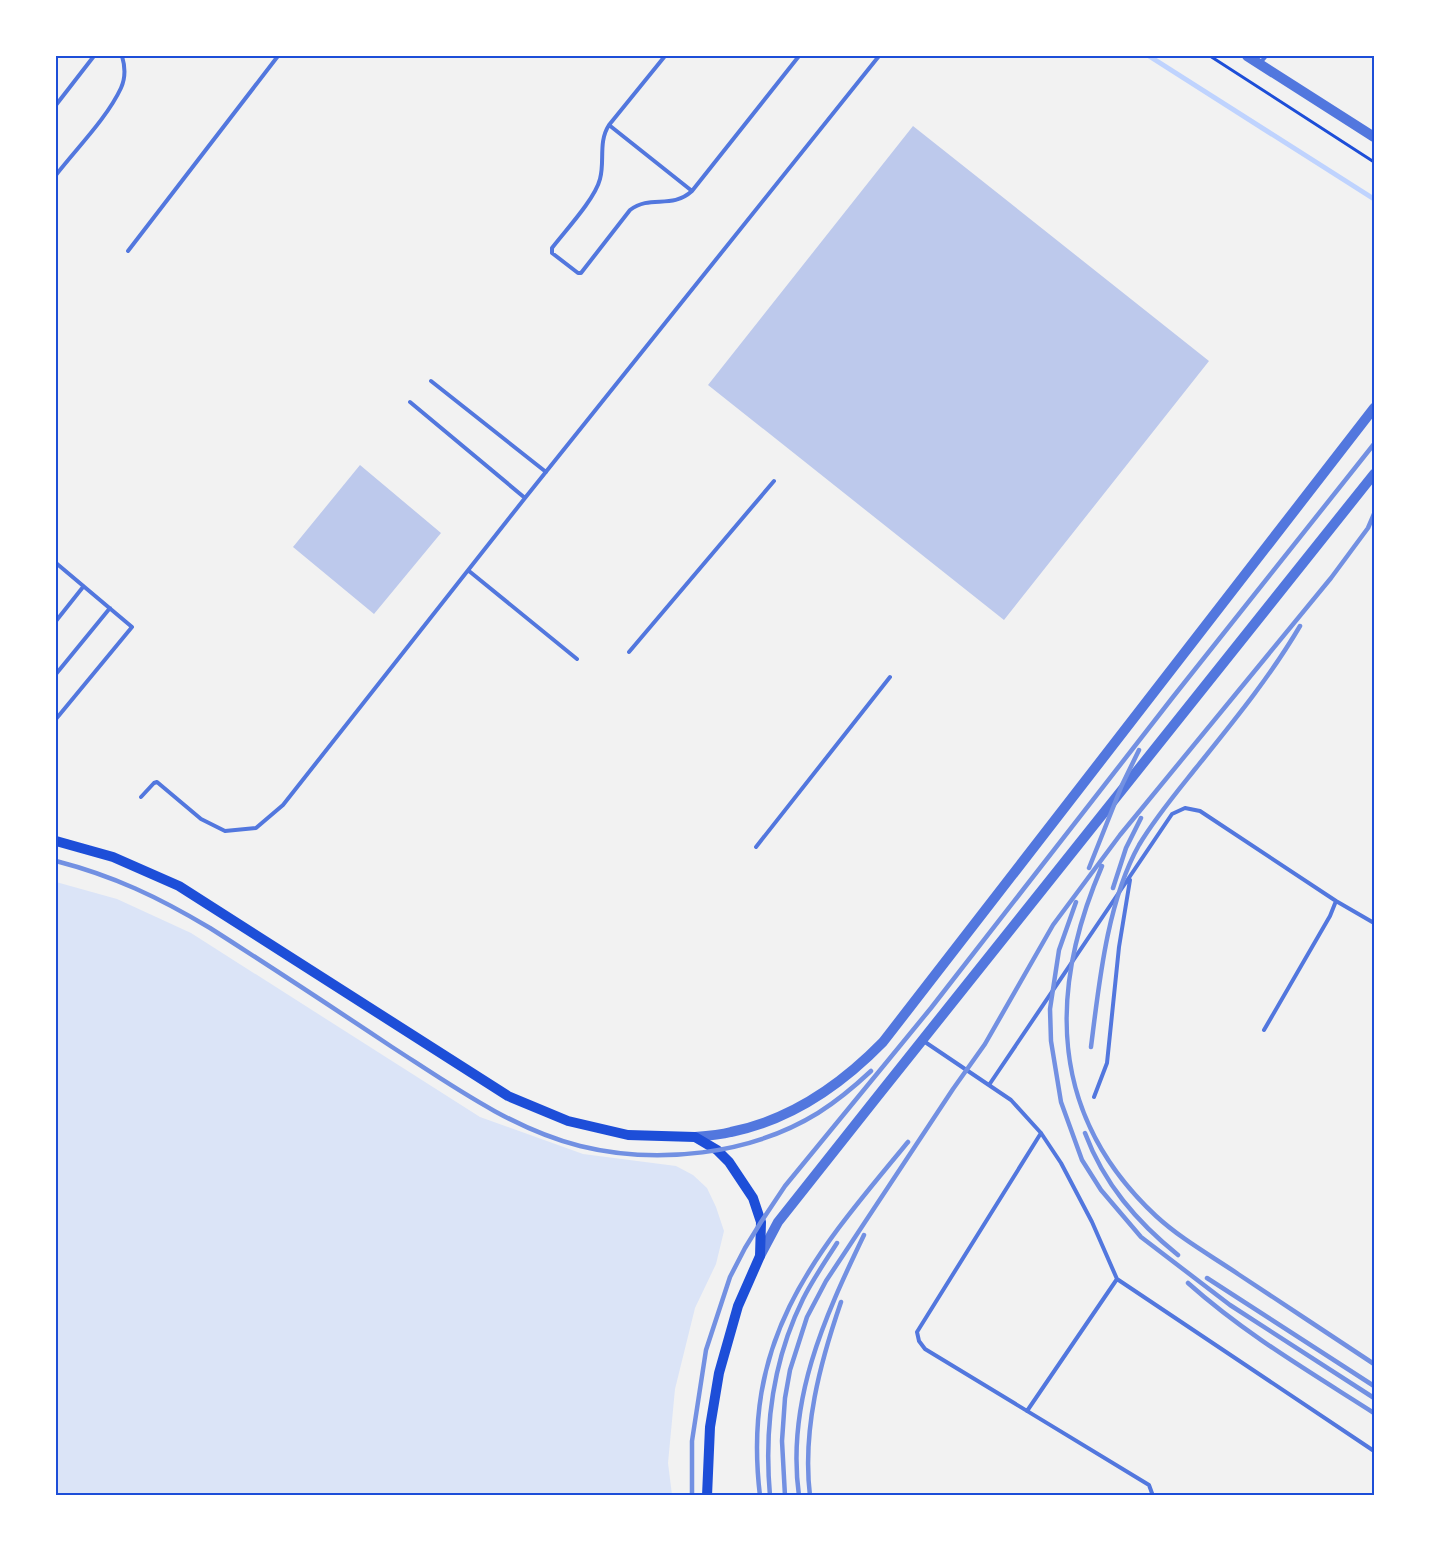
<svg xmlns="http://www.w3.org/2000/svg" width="1430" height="1551" font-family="'Open Sans',sans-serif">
  <rect width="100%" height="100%" fill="#f2f2f2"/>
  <path fill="#dbe4f7" d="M56 882 117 899 191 933 480 1117 583 1154 676 1166 693 1175 707 1188 716 1207 724 1231 716 1264 695 1308 675 1389 668 1463 672 1495H56Z"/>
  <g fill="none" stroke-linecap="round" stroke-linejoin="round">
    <path stroke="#bfd3fe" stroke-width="5" d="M1149 56 1374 199"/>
  </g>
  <path fill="#bdc9ec" d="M913 126 1209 361 1004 620 708 385Z
    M360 465 441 533 374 614 293 547Z"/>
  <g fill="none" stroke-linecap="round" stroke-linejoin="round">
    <path stroke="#1d4ed8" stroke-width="3" d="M1210 56 1374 162"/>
    <path stroke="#5277de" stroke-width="4" d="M665 56 609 125 692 191 799 56
      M1260 63 1266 56
      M56 105 94 56
      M609 125C598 142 605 161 600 179 595 199 565 231 552 248V253L578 273H581L630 210C651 194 671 210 692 191
      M56 175C77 148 107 118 121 88 126 77 125 66 122 56
      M128 251 278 56
      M431 381 546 472
      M410 402 525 498
      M56 563 132 627 56 719
      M469 571 577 659
      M56 621 83 587
      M629 652 774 481
      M56 674 110 608
      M141 797 154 783 157 782 201 819 225 831 256 828 283 805 525 498 879 56
      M756 847 890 677
      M1264 1030 1330 916 1336 901
      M925 1042 1011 1100 1041 1133 1061 1163 1092 1222 1117 1279 1374 1451
      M989 1085 1172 814 1185 808 1200 811 1336 901 1374 923
      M1094 1097 1107 1063 1119 947 1130 880
      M1041 1133 917 1332 919 1341 925 1349 1149 1485 1153 1496
      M1027 1411 1117 1279"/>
    <path stroke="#5277de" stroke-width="10" d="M1247 56 1374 137
      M695 1137C707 1136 719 1135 731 1132 790 1120 842 1084 883 1042L1374 408
      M760 1256 778 1222 877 1097 1374 474"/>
    <path stroke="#1d4ed8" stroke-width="10" d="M56 841 113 857 179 886 508 1096 568 1121 628 1135 695 1137 717 1150 729 1162 753 1198 761 1222 760 1256 738 1306 719 1373 710 1427 707 1496"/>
    <path stroke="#7290e2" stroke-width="4.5" d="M56 861C114 876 158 897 210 928 271 967 332 1007 392 1047 451 1085 512 1129 580 1146 657 1165 750 1155 818 1113 837 1101 855 1086 871 1071
      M1102 866C1047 994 1050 1117 1156 1216 1181 1239 1210 1255 1238 1274 1283 1304 1329 1334 1374 1364
      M1089 868 1122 785 1139 750
      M1113 888 1126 848 1141 818
      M1076 902 1059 950 1050 1009 1051 1041 1061 1102 1082 1160 1101 1190 1141 1237 1230 1305 1374 1398
      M1091 1047C1099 984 1107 902 1139 845 1155 818 1176 793 1196 768 1233 722 1270 677 1300 626
      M1085 1133C1104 1184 1137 1222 1178 1255
      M1207 1278 1374 1386
      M1188 1283C1245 1334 1310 1372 1374 1413
      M692 1496V1441L706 1350 730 1277 745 1248 761 1222 785 1186 931 1008 1173 697 1374 444
      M760 1496C741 1338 814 1255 908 1142
      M770 1496C764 1428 773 1360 803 1299 813 1279 825 1262 837 1243
      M785 1496 782 1441 785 1398 790 1370 807 1317 826 1281 953 1089 985 1044 1053 925 1120 835 1331 578 1368 528 1374 514
      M799 1496C786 1402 824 1318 864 1235
      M810 1496C802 1430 820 1363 841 1302"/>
  </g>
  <rect width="1430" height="1551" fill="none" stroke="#ffffff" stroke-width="114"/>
  <rect x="57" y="57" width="1316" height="1437" fill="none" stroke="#1d4ed8" stroke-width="2"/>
</svg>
